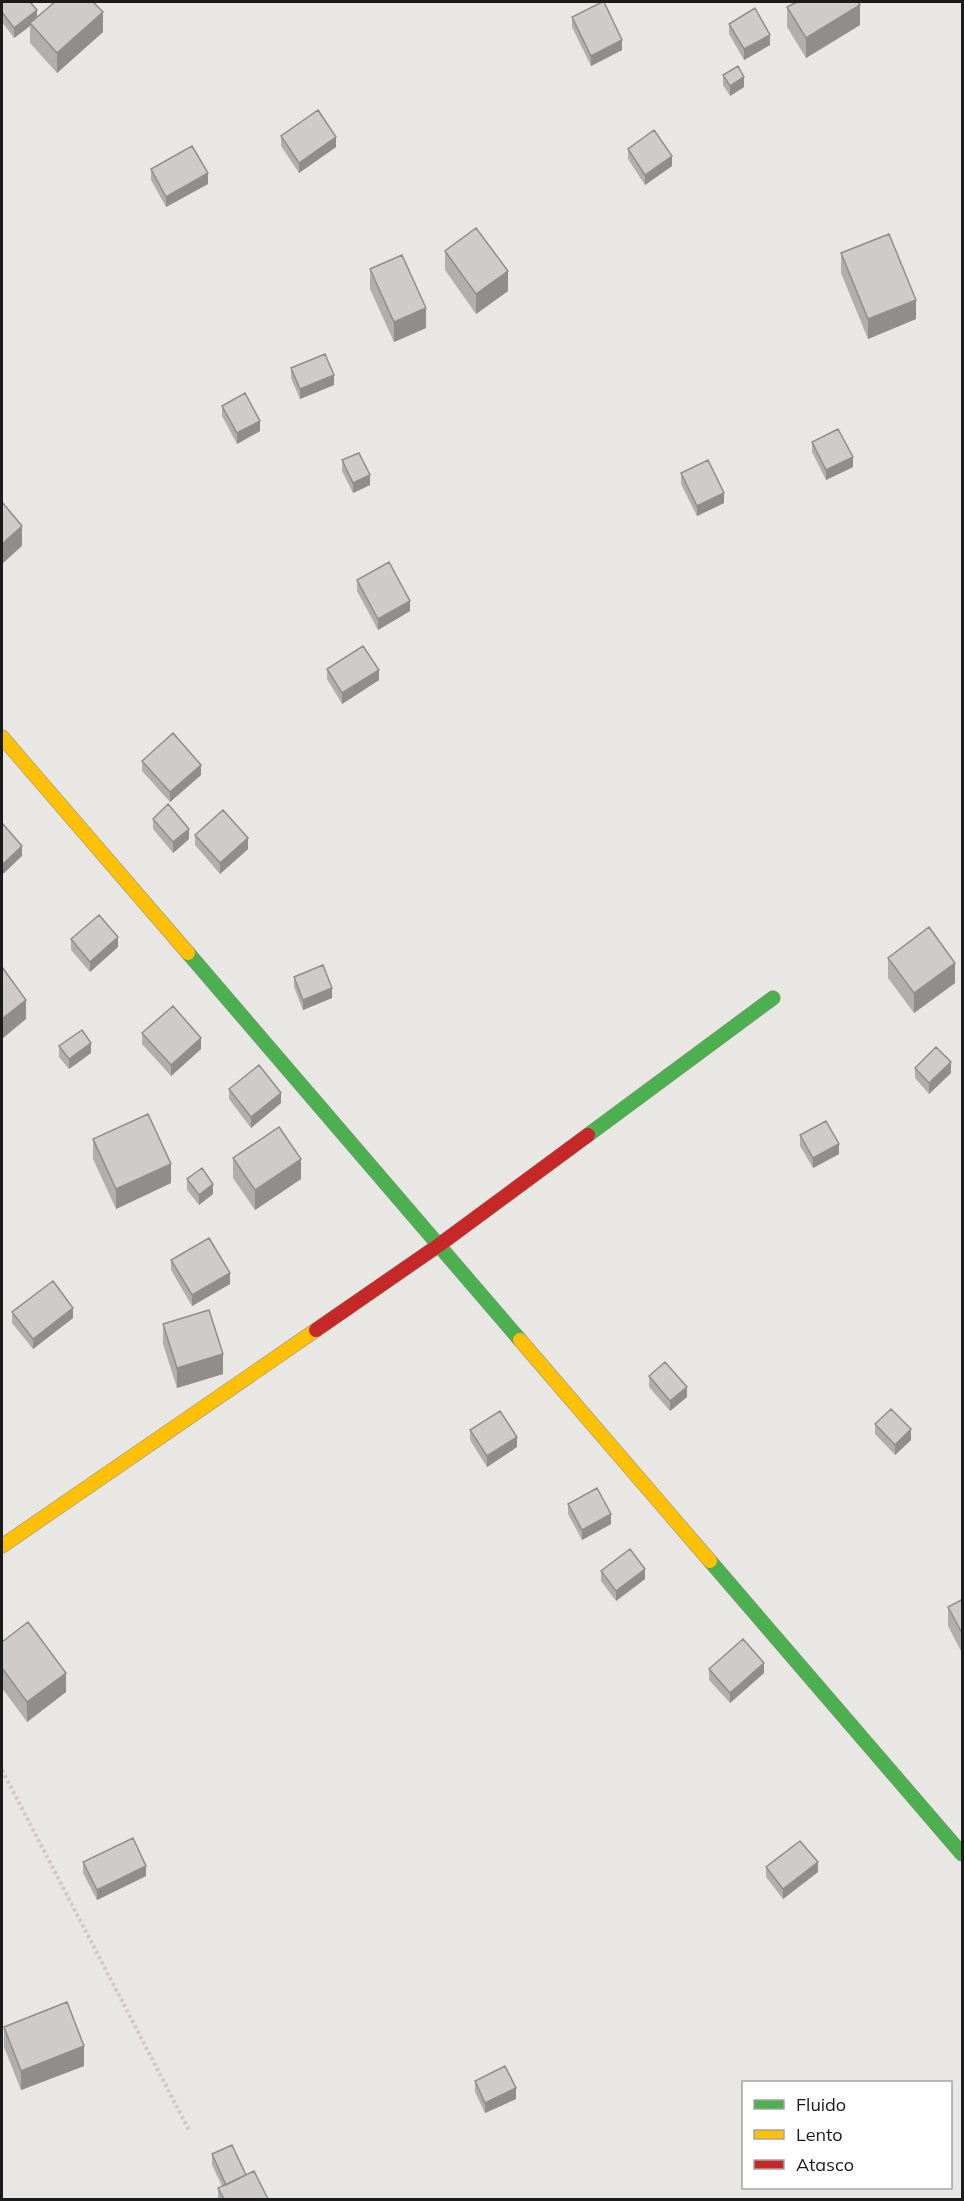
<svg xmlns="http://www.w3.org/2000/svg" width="964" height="2201" font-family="Mulish,sans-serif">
  <rect width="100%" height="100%" fill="#e9e7e4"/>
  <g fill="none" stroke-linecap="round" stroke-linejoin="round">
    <g stroke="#91917e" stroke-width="15">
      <path id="fast" d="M188 953 520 1340
        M588 1135 773 998
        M710 1561 962 1854"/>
    </g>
    <g stroke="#91917e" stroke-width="15">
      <path id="slow" d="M2 737 188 953
        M520 1340 710 1561
        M2 1546 316 1330"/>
    </g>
    <g stroke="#91917e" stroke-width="15">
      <path id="jam" d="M316 1330 439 1245 588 1135"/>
    </g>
    <path stroke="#d4c6c5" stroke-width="4" stroke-dasharray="3 3" stroke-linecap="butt" d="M2 1770 190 2132"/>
    <use href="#fast" stroke="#4caf50" stroke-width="14"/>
    <use href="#slow" stroke="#ffc107" stroke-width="14"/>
    <use href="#jam" stroke="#c62828" stroke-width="14"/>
  </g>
  <path fill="#b1afad" d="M2 2 37 17 103 32 57 73 30 43V26L14 38 2 22Z
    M787 7 860 25 806 58 787 27Z
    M572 17 622 50 591 66 572 27Z
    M729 24 770 45 744 60 729 34Z
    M723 75 744 87 730 96 723 85Z
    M281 136 336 147 299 173 281 146Z
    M628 149 672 166 645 185 628 159Z
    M151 169 208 184 166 207 151 180Z
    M445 251 508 291 476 314 445 270Z
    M841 253 916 319 868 339 841 273Z
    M370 269 426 328 394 342 370 289Z
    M291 368 334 385 300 399 291 378Z
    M222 406 260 431 237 444 222 416Z
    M812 442 853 467 826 480 812 452Z
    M342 460 370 485 353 493 342 471Z
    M681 473 724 503 697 516 681 484Z
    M357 580 410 611 378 630 357 591Z
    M327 669 379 680 342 704 327 679Z
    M142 761 201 775 170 802 142 771Z
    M153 819 189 839 173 853 153 829Z
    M195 835 248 849 220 874 195 845Z
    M71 939 118 947 90 972 71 950Z
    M888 958 955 983 914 1013 888 978Z
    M294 977 332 998 303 1010 294 987Z
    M142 1033 201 1049 171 1076 142 1044Z
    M59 1046 91 1053 69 1069 59 1057Z
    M915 1068 951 1073 929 1094 915 1078Z
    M229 1089 281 1103 251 1128 229 1099Z
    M800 1135 839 1154 813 1168 800 1146Z
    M93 1139 171 1183 116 1209 93 1159Z
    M233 1158 301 1179 255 1210 233 1178Z
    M187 1179 213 1194 199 1205 187 1190Z
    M171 1260 230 1284 192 1306 171 1270Z
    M12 1312 73 1318 33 1349 12 1323Z
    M163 1324 223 1374 177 1388 163 1344Z
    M649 1376 687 1397 670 1411 649 1387Z
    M875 1424 911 1440 895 1455 875 1434Z
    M470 1430 517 1447 487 1467 470 1440Z
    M568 1504 611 1524 582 1540 568 1514Z
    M601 1571 645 1579 616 1601 601 1581Z
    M963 1599V1655L948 1626V1607Z
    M2 1642 66 1692 27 1722 2 1688Z
    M709 1669 764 1673 730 1703 709 1680Z
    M83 1862 146 1876 97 1900 83 1873Z
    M766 1867 818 1872 783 1899 766 1877Z
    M4 2027 84 2066 21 2090 4 2047Z
    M475 2081 516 2099 485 2113 475 2092Z
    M212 2154 246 2175 268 2199H218V2188L222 2186 212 2165Z"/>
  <path fill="#908e8d" d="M860 5V25L806 58V38Z
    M37 10V20L30 23V26L14 38V28Z
    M103 12V32L57 73V53Z
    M770 35V45L744 60V49Z
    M622 40V50L591 66V56Z
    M744 77V87L730 96V86Z
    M336 137V147L299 173V163Z
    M672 156V166L645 185V175Z
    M208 173V184L166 207V197Z
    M508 271V291L476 314V294Z
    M916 300V319L868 339V319Z
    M426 308V328L394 342V322Z
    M334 375V385L300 399V389Z
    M260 421V431L237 444V433Z
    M853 457V467L826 480V470Z
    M370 475V485L353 493V483Z
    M724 493V503L697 516V506Z
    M22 526V546L2 564V544Z
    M410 601V611L378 630V619Z
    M379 670V680L342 704V693Z
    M201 765V775L170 802V792Z
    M189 829V839L173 853V842Z
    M248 838V849L220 874V863Z
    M22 846V856L2 875V865Z
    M118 937V947L90 972V962Z
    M955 963V983L914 1013V993Z
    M332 988V998L303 1010V1000Z
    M26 1000V1019L2 1039V1019Z
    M201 1038V1049L171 1076V1065Z
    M91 1043V1053L69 1069V1059Z
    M951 1062V1073L929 1094V1083Z
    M281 1093V1103L251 1128V1117Z
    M839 1144V1154L813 1168V1158Z
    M301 1159V1179L255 1210V1190Z
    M171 1164V1183L116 1209V1189Z
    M213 1184V1194L199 1205V1195Z
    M230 1273V1284L192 1306V1295Z
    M73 1308V1318L33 1349V1339Z
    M223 1354V1374L177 1388V1368Z
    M687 1387V1397L670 1411V1401Z
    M911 1429V1440L895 1455V1445Z
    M517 1437V1447L487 1467V1456Z
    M611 1514V1524L582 1540V1530Z
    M645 1569V1579L616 1601V1591Z
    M764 1663V1673L730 1703V1693Z
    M66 1673V1692L27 1722V1702Z
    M818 1862V1872L783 1899V1889Z
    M146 1866V1876L97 1900V1890Z
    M84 2046V2066L21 2090V2071Z
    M516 2088V2099L485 2113V2103Z"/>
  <path fill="#cecbc9" stroke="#908e8d" stroke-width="1.5" d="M2 2H30L37 10 14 28 2 12Z
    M55 2H93L103 12 57 53 30 23Z
    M602 2H604L622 40 591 56 572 17Z
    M797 2H858L860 5 806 38 787 7Z
    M755 8 770 35 744 49 729 24Z
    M738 66 744 77 730 86 723 75Z
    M318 110 336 137 299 163 281 136Z
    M654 130 672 156 645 175 628 149Z
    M192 146 208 173 166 197 151 169Z
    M476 228 508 271 476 294 445 251Z
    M889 234 916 300 868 319 841 253Z
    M402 255 426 308 394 322 370 269Z
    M325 354 334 375 300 389 291 368Z
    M245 393 260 421 237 433 222 406Z
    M838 429 853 457 826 470 812 442Z
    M359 453 370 475 353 483 342 460Z
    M708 460 724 493 697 506 681 473Z
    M2 502 22 526 2 544Z
    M389 562 410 601 378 619 357 580Z
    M363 646 379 670 342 693 327 669Z
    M173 733 201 765 170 792 142 761Z
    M168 804 189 829 173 842 153 819Z
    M223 810 248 838 220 863 195 835Z
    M2 823 22 846 2 865Z
    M99 915 118 937 90 962 71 939Z
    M929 927 955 963 914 993 888 958Z
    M323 965 332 988 303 1000 294 977Z
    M2 967 26 1000 2 1019Z
    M173 1006 201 1038 171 1065 142 1033Z
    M82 1030 91 1043 69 1059 59 1046Z
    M936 1047 951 1062 929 1083 915 1068Z
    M259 1065 281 1093 251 1117 229 1089Z
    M148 1114 171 1164 116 1189 93 1139Z
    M826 1121 839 1144 813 1158 800 1135Z
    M279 1127 301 1159 255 1190 233 1158Z
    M202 1168 213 1184 199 1195 187 1179Z
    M209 1238 230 1273 192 1295 171 1260Z
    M53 1281 73 1308 33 1339 12 1312Z
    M209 1310 223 1354 177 1368 163 1324Z
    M665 1362 687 1387 670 1401 649 1376Z
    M891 1409 911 1429 895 1445 875 1424Z
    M500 1411 517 1437 487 1456 470 1430Z
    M597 1488 611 1514 582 1530 568 1504Z
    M630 1549 645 1569 616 1591 601 1571Z
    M963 1599V1635L948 1607Z
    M28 1622 66 1673 27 1702 2 1668V1642Z
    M743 1639 764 1663 730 1693 709 1669Z
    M133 1838 146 1866 97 1890 83 1862Z
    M800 1841 818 1862 783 1889 766 1867Z
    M67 2002 84 2046 21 2071 4 2027Z
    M505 2066 516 2088 485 2103 475 2081Z
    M232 2145 246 2175 226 2185 212 2154Z
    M254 2171 268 2199H224L218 2188Z"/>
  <rect width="964" height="2201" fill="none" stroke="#1b1b1b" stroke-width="6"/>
  <rect x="742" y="2081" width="210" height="108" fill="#ffffff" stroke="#a4a4a4" stroke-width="1.5"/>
  <rect x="754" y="2100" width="30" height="9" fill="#4caf50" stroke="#a4a4a4" stroke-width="1.5"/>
  <text x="796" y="2111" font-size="18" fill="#1b1b1b">Fluido</text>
  <rect x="754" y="2130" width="30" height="9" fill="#ffc107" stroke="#a4a4a4" stroke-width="1.5"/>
  <text x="796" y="2141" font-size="18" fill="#1b1b1b">Lento</text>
  <rect x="754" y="2160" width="30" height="9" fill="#c62828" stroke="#a4a4a4" stroke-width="1.5"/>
  <text x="796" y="2171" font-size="18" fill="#1b1b1b">Atasco</text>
</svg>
